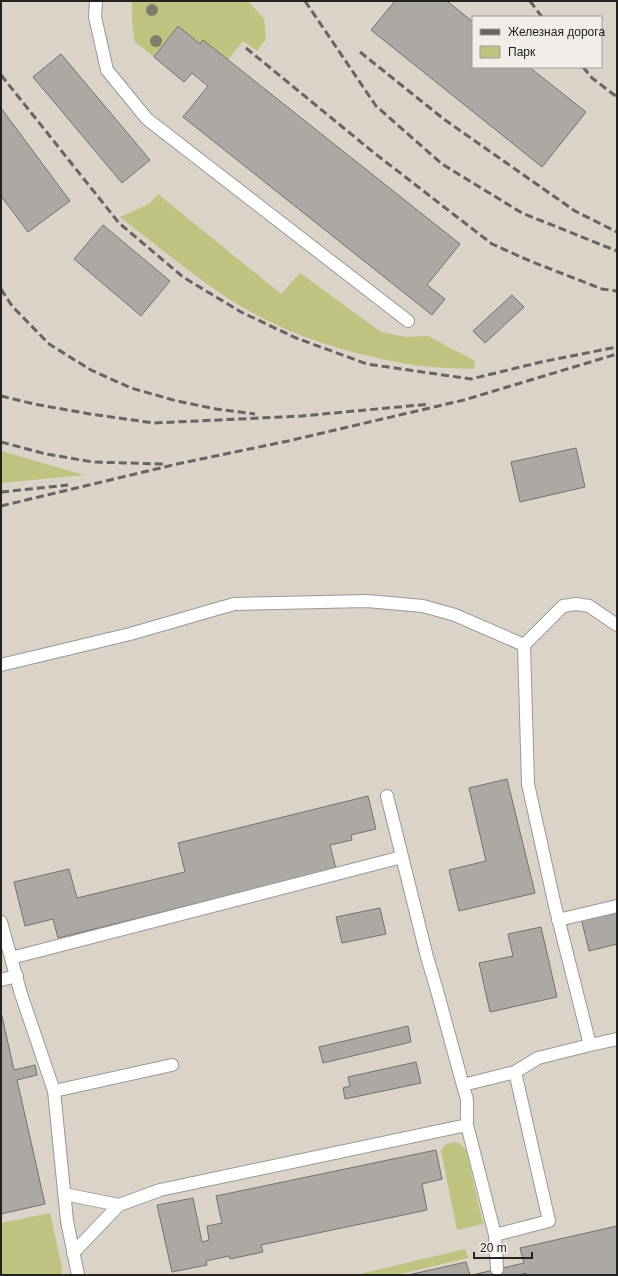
<svg xmlns="http://www.w3.org/2000/svg" width="618" height="1276" font-family="Helvetica,sans-serif">
  <rect width="100%" height="100%" fill="#e4e0db"/>
  <path fill="#dbd2c8" fill-rule="evenodd" d="M1 1H617V1275H1ZM473 17H601V67H473Z"/>
  <path fill="#bec37f" d="M132 1H248L264 19 266 39 257 51 243 41 228 60 203 40 200 44 178 26 154 57 135 42 132 23Z
    M158 194 281 294 300 273 381 332 406 337 428 336 475 361 474 369C457 368 439 368 422 366 356 357 283 335 226 297 190 273 155 244 120 217L149 204Z
    M1 451 84 475 1 483Z
    M454 1142 459 1143 466 1150 483 1224 457 1230 441 1151C444 1145 447 1143 454 1142Z
    M50 1213 62 1267 61 1275H1V1223Z
    M465 1249 468 1258 396 1275H355Z"/>
  <path fill="#aca8a4" stroke="#74706c" d="M395 1H447L473 22V67H529L586 112 542 167 371 30Z
    M178 26 200 44 203 40 460 244 427 285 445 299 432 315 183 117 208 86 192 73 184 82 154 57Z
    M61 54 150 160 122 183 33 77Z
    M1 108 70 201 28 232 1 196Z
    M103 225 170 281 141 316 74 259Z
    M512 295 524 307 485 343 473 331Z
    M576 448 585 487 520 502 511 462Z
    M507 779 535 893 459 911 449 870 486 861 469 788Z
    M368 796 376 829 351 835 352 840 330 845 336 869 58 938 53 919 25 926 14 882 69 869 77 898 185 872 178 843Z
    M380 908 386 934 342 943 336 917Z
    M617 909V944L589 951 581 918Z
    M541 927 557 997 490 1012 479 963 513 956 508 934Z
    M1 1012 14 1070 35 1065 37 1075 17 1080 45 1204 1 1214Z
    M408 1026 411 1042 323 1063 319 1047Z
    M416 1062 421 1083 345 1099 343 1088 350 1086 348 1077Z
    M436 1150 442 1179 422 1184 427 1210 261 1245 263 1252 230 1259 229 1256 206 1261 207 1265 172 1272 157 1205 193 1198 202 1242 209 1240 207 1226 222 1223 216 1196Z
    M617 1226V1275H526V1273L519 1275H472L524 1263 520 1248Z
    M466 1262 470 1275H408Z"/>
  <g fill="none" stroke-linecap="round" stroke-linejoin="round">
    <g stroke="#9c9894" stroke-width="14">
      <path id="service" d="M96 1 95 17 107 70 147 119 408 321
        M1 665 130 634 234 604 367 601 423 606 455 615 524 645
        M387 796 427 957 436 987 467 1100V1125
        M558 920 617 906
        M1 922 21 994 54 1091 67 1221 78 1275
        M11 958 402 857
        M1 980 17 976
        M590 1045 617 1039
        M463 1085 515 1072
        M54 1091 172 1065
        M64 1194 119 1205 73 1253
        M119 1205 160 1190 467 1125 495 1235
        M497 1269 495 1235 549 1221 515 1072 538 1058 590 1045 555 906 528 784 524 645 563 606 576 604 589 606 617 625"/>
    </g>
    <use href="#service" stroke="#fff" stroke-width="12"/>
    <path stroke="#676461" stroke-width="3" stroke-dasharray="8 4" stroke-linecap="butt" d="M305 1 376 106 442 164 522 213 617 251
      M530 1 542 17
      M246 48 373 152 492 244 530 261 602 289 617 291
      M360 52 445 120 575 211 617 232
      M583 67 592 78 617 97
      M1 75 119 223 183 277 241 312 296 338 367 364 471 379 541 362 617 347
      M1 289 12 306 49 344 91 370 131 388 177 401 216 409 255 414
      M1 396 34 404 90 414 154 423 302 416 430 404
      M1 442 46 454 93 462 163 464
      M1 492 68 485
      M1 506 177 464 288 441 464 400 617 354"/>
  </g>
  <g fill="#7e7d69">
    <circle cx="152" cy="10" r="6"/>
    <circle cx="156" cy="41" r="6"/>
  </g>
  <rect width="618" height="1276" fill="none" stroke="#242221" stroke-width="4"/>
  <rect x="472" y="16" width="130" height="52" fill="#f1ede8" stroke="#9f9c98"/>
  <rect x="480" y="29" width="20" height="6" fill="#676461" stroke="#9f9c98"/>
  <text x="508" y="36" font-size="12" fill="#242221">Железная дорога</text>
  <rect x="480" y="46" width="20" height="12" fill="#bec37f" stroke="#9f9c98"/>
  <text x="508" y="56" font-size="12" fill="#242221">Парк</text>
  <path d="M474 1252v6h58v-6" fill="none" stroke="#242221" stroke-width="2"/>
  <text x="480" y="1252" font-size="12" fill="#242221" stroke="#f1ede8" stroke-width="3" paint-order="stroke">20 m</text>
</svg>
